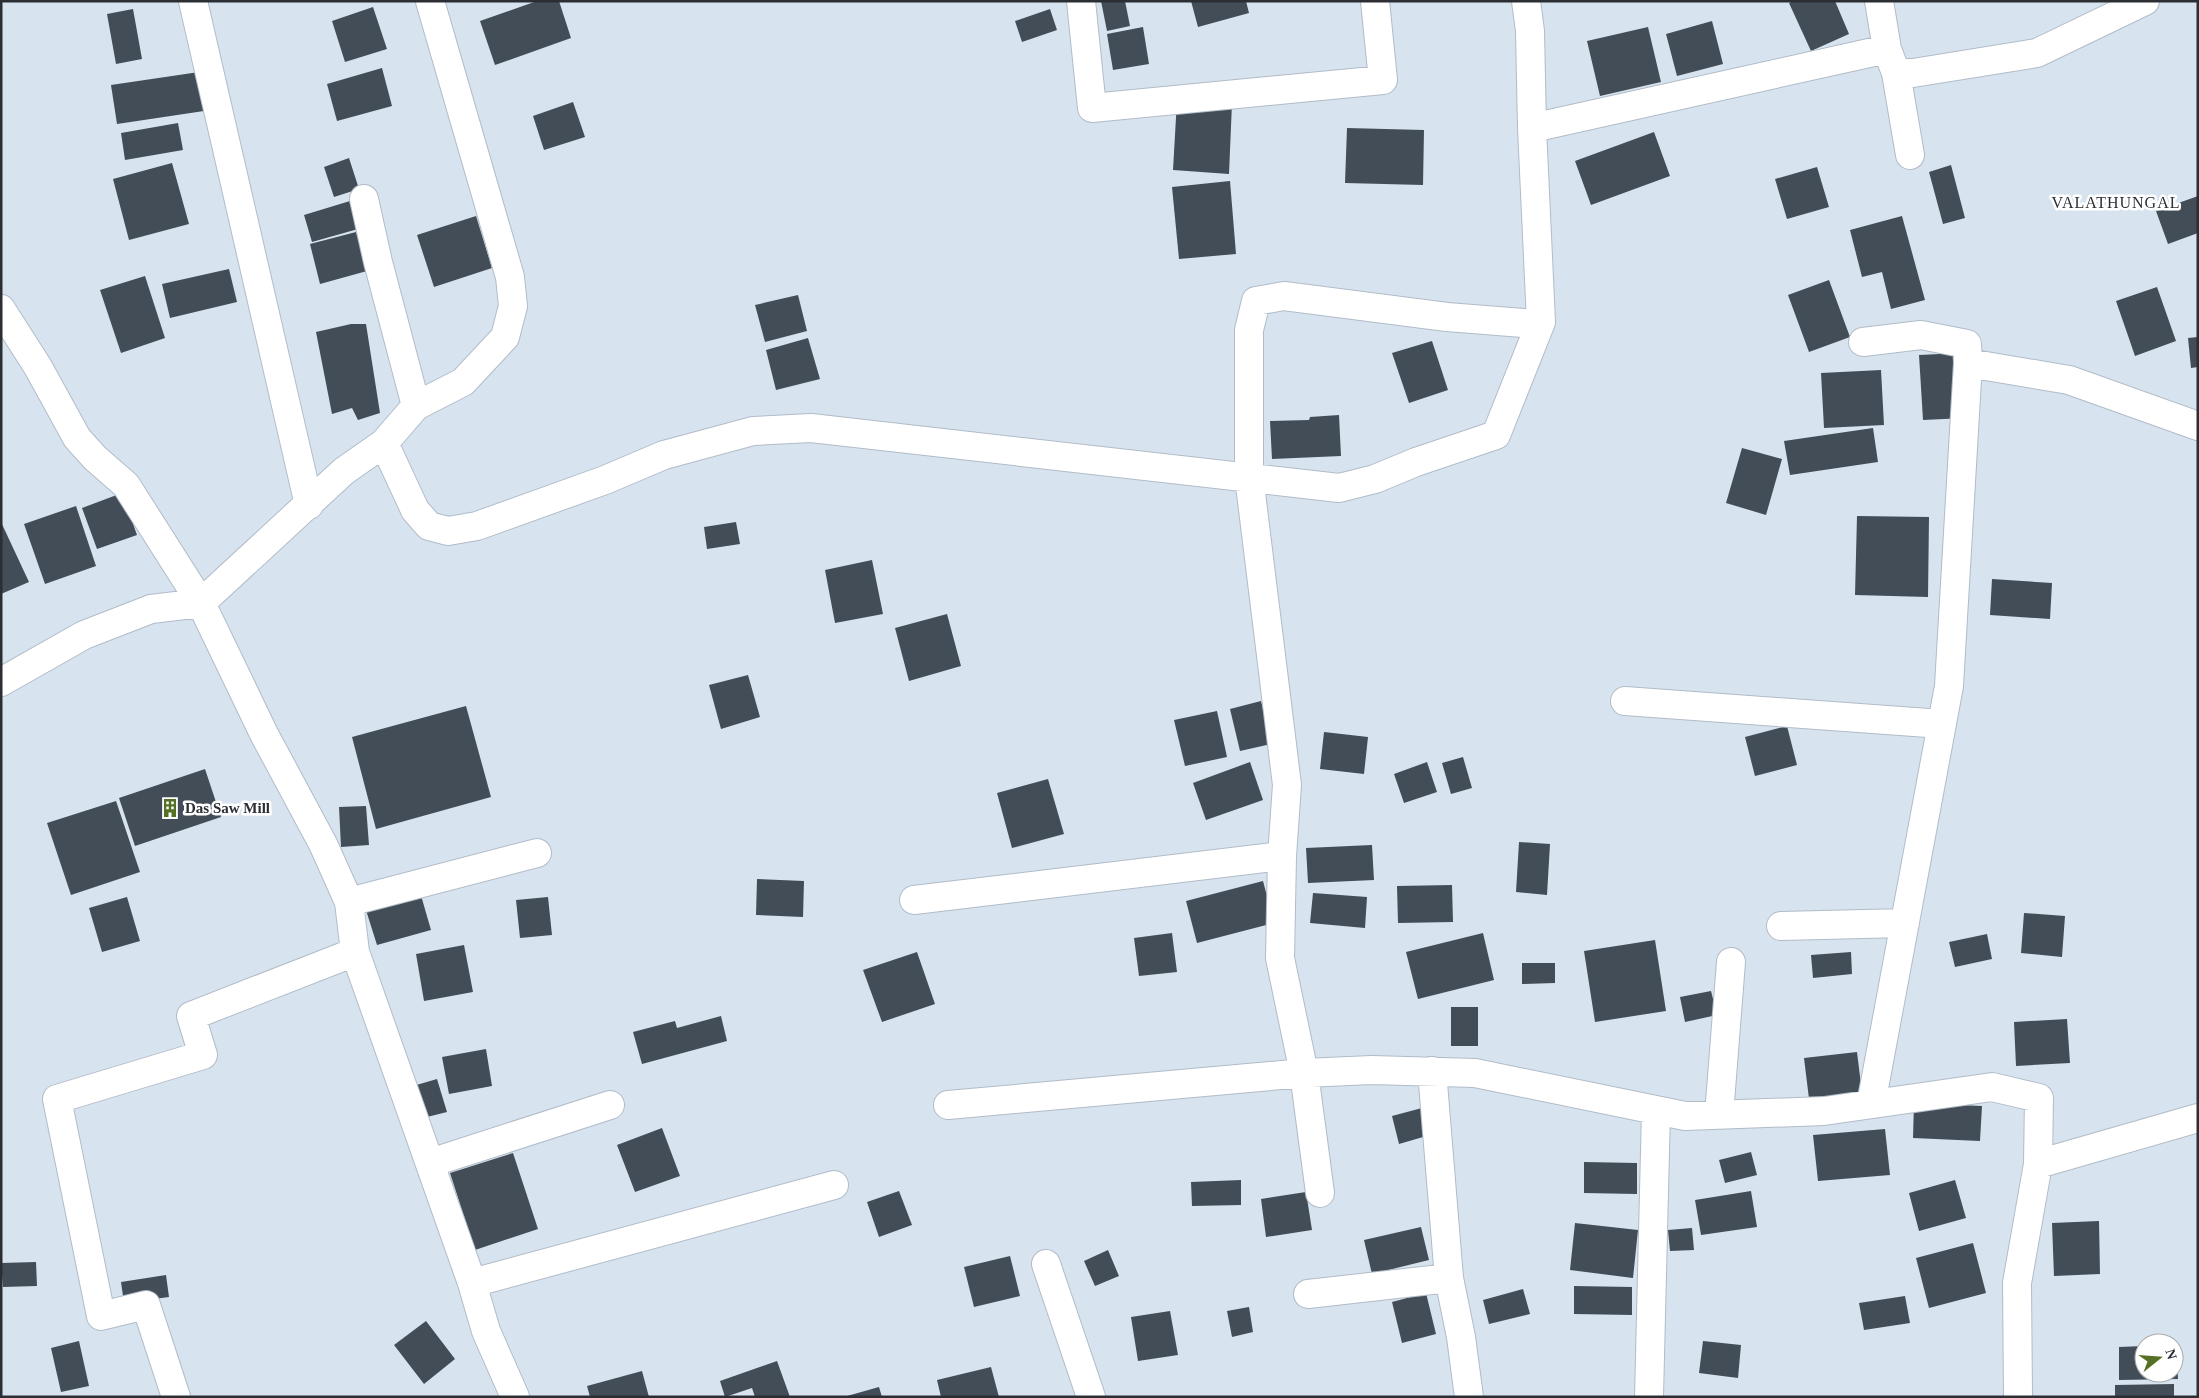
<svg xmlns="http://www.w3.org/2000/svg" width="2199" height="1398" font-family="Georgia,serif">
  <rect width="100%" height="100%" fill="#d7e3ef"/>
  <path fill="#434d57" d="M537 1H559L571 38 495 65 480 21Z
    M1101 1H1125L1130 26 1107 31Z
    M1191 1H1246L1249 13 1198 27Z
    M1793 1H1835L1849 34 1811 51 1789 3Z
    M373 7 387 49 345 62 332 21Z
    M133 9 142 59 116 64 107 14Z
    M1050 9 1057 30 1022 42 1015 21Z
    M1712 21 1723 64 1677 76 1666 34Z
    M1143 27 1149 64 1113 70 1107 34Z
    M1648 27 1661 82 1600 96 1587 41Z
    M382 68 392 106 337 121 327 84Z
    M199 72 204 111 117 124 111 85Z
    M1177 100 1232 103 1229 174 1173 170Z
    M573 102 585 137 544 150 533 116Z
    M178 123 183 150 125 160 121 133Z
    M1347 128 1424 130 1423 185 1345 183Z
    M1654 132 1670 176 1591 205 1575 161Z
    M349 158 359 189 334 197 324 167Z
    M172 163 189 224 129 240 113 179Z
    M1951 165 1965 218 1943 224 1929 172Z
    M1817 167 1829 207 1787 219 1775 179Z
    M1230 181 1236 254 1179 259 1172 187Z
    M2198 196V233L2168 244 2156 211Z
    M350 201 358 229 312 242 304 215Z
    M476 216 492 268 434 287 417 235Z
    M1902 216 1925 300 1891 309 1882 272 1862 277 1850 230Z
    M356 232 367 271 320 284 310 244Z
    M229 269 237 302 170 318 162 284Z
    M145 276 165 338 121 353 100 290Z
    M1829 280 1850 337 1809 352 1788 295Z
    M2157 287 2176 341 2135 356 2116 301Z
    M798 295 807 331 765 342 755 305Z
    M351 324H366L380 413 358 420 352 408 332 414 316 332Z
    M2198 337V367L2191 368 2188 338Z
    M808 338 820 379 776 390 766 350Z
    M1432 341 1448 390 1409 403 1392 353Z
    M1961 353 1965 418 1923 420 1919 355Z
    M1881 370 1884 425 1824 428 1821 373Z
    M1339 415 1341 456 1272 459 1270 421 1309 420 1310 417Z
    M1873 428 1878 462 1790 475 1784 441Z
    M1742 448 1782 459 1766 515 1726 503Z
    M122 493 137 535 97 549 82 508Z
    M76 506 96 566 45 584 24 524Z
    M1857 516 1929 517 1928 597 1855 595Z
    M1 522 29 582 1 594Z
    M736 522 740 544 707 549 704 527Z
    M872 560 883 614 835 623 825 570Z
    M1992 579 2052 583 2050 619 1990 615Z
    M947 614 961 666 909 681 895 628Z
    M748 675 760 717 721 729 709 685Z
    M1261 701 1271 744 1240 751 1230 709Z
    M466 706 491 797 376 829 352 737Z
    M1217 711 1227 757 1185 766 1174 720Z
    M1787 726 1797 765 1755 776 1745 737Z
    M1324 732 1368 737 1364 774 1320 769Z
    M1463 757 1472 788 1451 794 1442 763Z
    M1250 762 1263 800 1206 820 1193 783Z
    M1427 762 1437 792 1404 803 1394 774Z
    M205 769 221 817 135 846 119 798Z
    M1048 779 1064 834 1012 848 997 793Z
    M116 801 140 872 71 895 47 823Z
    M366 806 369 845 341 847 339 807Z
    M1519 842 1550 844 1547 895 1516 892Z
    M1372 845 1374 880 1308 883 1306 848Z
    M757 879 804 881 803 917 756 915Z
    M1263 881 1274 923 1197 943 1186 901Z
    M1452 885 1453 922 1398 923 1397 886Z
    M420 892 431 930 377 945 365 907Z
    M1313 893 1367 897 1365 928 1310 923Z
    M127 897 140 941 102 952 89 908Z
    M548 897 552 935 520 938 516 900Z
    M2024 913 2065 916 2062 957 2021 953Z
    M1172 933 1177 972 1139 976 1134 938Z
    M1483 933 1494 980 1418 999 1406 952Z
    M1987 934 1992 959 1955 967 1949 942Z
    M1655 940 1666 1011 1595 1022 1584 951Z
    M464 945 473 992 424 1001 416 954Z
    M917 952 935 1004 882 1022 863 970Z
    M1851 952 1852 974 1813 978 1811 955Z
    M1522 963H1555V983L1522 984Z
    M1711 991 1717 1015 1685 1022 1680 997Z
    M1451 1007H1478V1046H1451Z
    M721 1016 727 1041 642 1064 633 1032 675 1021 677 1028Z
    M2067 1019 2070 1063 2016 1066 2014 1022Z
    M486 1049 492 1086 449 1094 442 1057Z
    M1857 1052 1863 1101 1810 1107 1804 1058Z
    M437 1079 447 1112 423 1118 413 1086Z
    M1914 1103 1982 1106 1980 1141 1913 1138Z
    M1422 1108 1430 1135 1399 1144 1392 1116Z
    M662 1128 680 1176 635 1192 617 1145Z
    M1885 1129 1890 1175 1818 1181 1813 1135Z
    M1751 1152 1757 1175 1725 1183 1719 1160Z
    M513 1153 538 1229 475 1250 450 1173Z
    M1584 1162 1637 1163V1194L1584 1193Z
    M1241 1180V1205L1192 1206 1191 1182Z
    M1955 1180 1966 1218 1919 1231 1909 1193Z
    M899 1191 912 1225 879 1237 867 1202Z
    M1751 1191 1757 1227 1701 1235 1695 1200Z
    M1306 1192 1312 1230 1266 1237 1261 1199Z
    M2099 1221 2100 1274 2054 1276 2052 1223Z
    M1575 1223 1638 1230 1633 1278 1570 1270Z
    M1421 1227 1429 1260 1372 1274 1364 1240Z
    M1692 1228 1694 1250 1670 1251 1668 1230Z
    M1973 1243 1986 1293 1929 1308 1916 1258Z
    M1108 1250 1119 1276 1095 1286 1084 1261Z
    M1010 1256 1020 1296 974 1307 964 1267Z
    M36 1262 37 1286 3 1287 1 1263Z
    M166 1275 169 1297 124 1303 121 1282Z
    M1574 1286 1632 1287V1315L1574 1314Z
    M1523 1289 1530 1314 1489 1324 1483 1300Z
    M1426 1293 1436 1334 1402 1343 1392 1302Z
    M1905 1296 1910 1323 1864 1330 1859 1303Z
    M1249 1307 1253 1332 1232 1337 1227 1311Z
    M1170 1311 1178 1355 1138 1361 1131 1317Z
    M426 1321 455 1359 424 1384 394 1345Z
    M79 1341 89 1386 61 1392 51 1348Z
    M1703 1341 1741 1345 1738 1378 1699 1373Z
    M2144 1346V1373H2174V1346H2177L2178 1379 2119 1380V1347Z
    M777 1361 790 1397H755L752 1388 725 1397 720 1381Z
    M991 1367 999 1397H941L937 1380Z
    M642 1371 649 1397H590L587 1386Z
    M2174 1384V1397H2115V1385Z
    M879 1387 882 1397H847V1396Z"/>
  <g fill="none" stroke-linecap="round" stroke-linejoin="round">
    <g stroke="#b1bcc8" stroke-width="30">
      <path id="minor" d="M193 1 309 505
        M1081 1 1092 108 1383 80 1375 1
        M1879 1 1887 49 1896 73H1913L2037 53 2145 1
        M1896 73 1910 155
        M1532 128 1887 49
        M364 199 378 262 416 406
        M1 309 38 367 77 438 95 458 126 485 201 603 264 734 323 844 349 902 355 952 472 1283 486 1331 515 1397
        M1541 322 1523 323 1447 317 1284 296 1256 301 1249 330V477L1287 785 1282 856 1280 958 1304 1073 1372 1070 1475 1073 1685 1116 1824 1111 1992 1087 2039 1098 2038 1164 2017 1283 2018 1397
        M1863 342 1921 335 1967 344 1968 363
        M384 443 415 510 429 526 448 531 477 526 605 480 664 455 753 431 811 428 1339 488 1375 479 1416 462 1496 435 1541 322 1532 128 1530 31 1526 1
        M1 682 84 635 151 609 201 603 344 471 384 443 416 406 463 382 505 337 513 306 510 277 430 1
        M1625 701 1942 724
        M914 900 1282 856
        M349 902 537 853
        M1781 926 1905 923
        M1432 1071 1449 1278 1461 1337 1469 1397
        M1871 1104 1949 686 1968 363 2069 380 2198 426
        M948 1105 1304 1073 1320 1193
        M1719 1115 1731 962
        M430 1163 610 1105
        M2038 1164 2198 1118
        M1046 1264 1091 1397
        M472 1283 834 1185
        M1308 1294 1449 1278
        M176 1397 146 1305 101 1316 57 1099 203 1055 191 1016 355 952
        M1649 1397 1656 1110"/>
    </g>
    <use href="#minor" stroke="#fff" stroke-width="28"/>
  </g>
  <defs>
    <g id="building-bare" transform="scale(1.5)"><path d="M-4-6H4V6H1V3H-1V6H-4ZM-2.5-4.3h1.7v1.8h-1.7ZM.8-4.3h1.7v1.8H.8ZM-2.5-1h1.7V.8h-1.7ZM.8-1h1.7V.8H.8Z" fill="#557125" stroke="#fff" stroke-width="2.5" paint-order="stroke"/></g>
  </defs>
  <g fill-rule="evenodd">
    <use href="#building-bare" x="170" y="808"/>
  </g>
  <g text-anchor="middle" dominant-baseline="central" stroke-width="5" stroke-linejoin="round" paint-order="stroke">
    <g font-size="15" font-weight="bold" fill="#2b2f34" stroke="#fff" text-anchor="start">
      <text x="185" y="808">Das Saw Mill</text>
    </g>
    <g font-size="16" letter-spacing="1" fill="#2b2f34" stroke="#fff">
      <text x="2116" y="202">VALATHUNGAL</text>
    </g>
  </g>
  <rect width="2199" height="1398" fill="none" stroke="#2b2f34" stroke-width="5"/>
  <g transform="translate(2159 1358) rotate(73)"><circle r="24" fill="#ffffff" stroke="#aaacae"/>
  <path d="M0-4L9 19L0 12L-9 19Z" fill="#557125"/>
  <text y="-8" font-size="14" font-weight="bold" text-anchor="middle" fill="#2b2f34">N</text>
  </g>
</svg>
